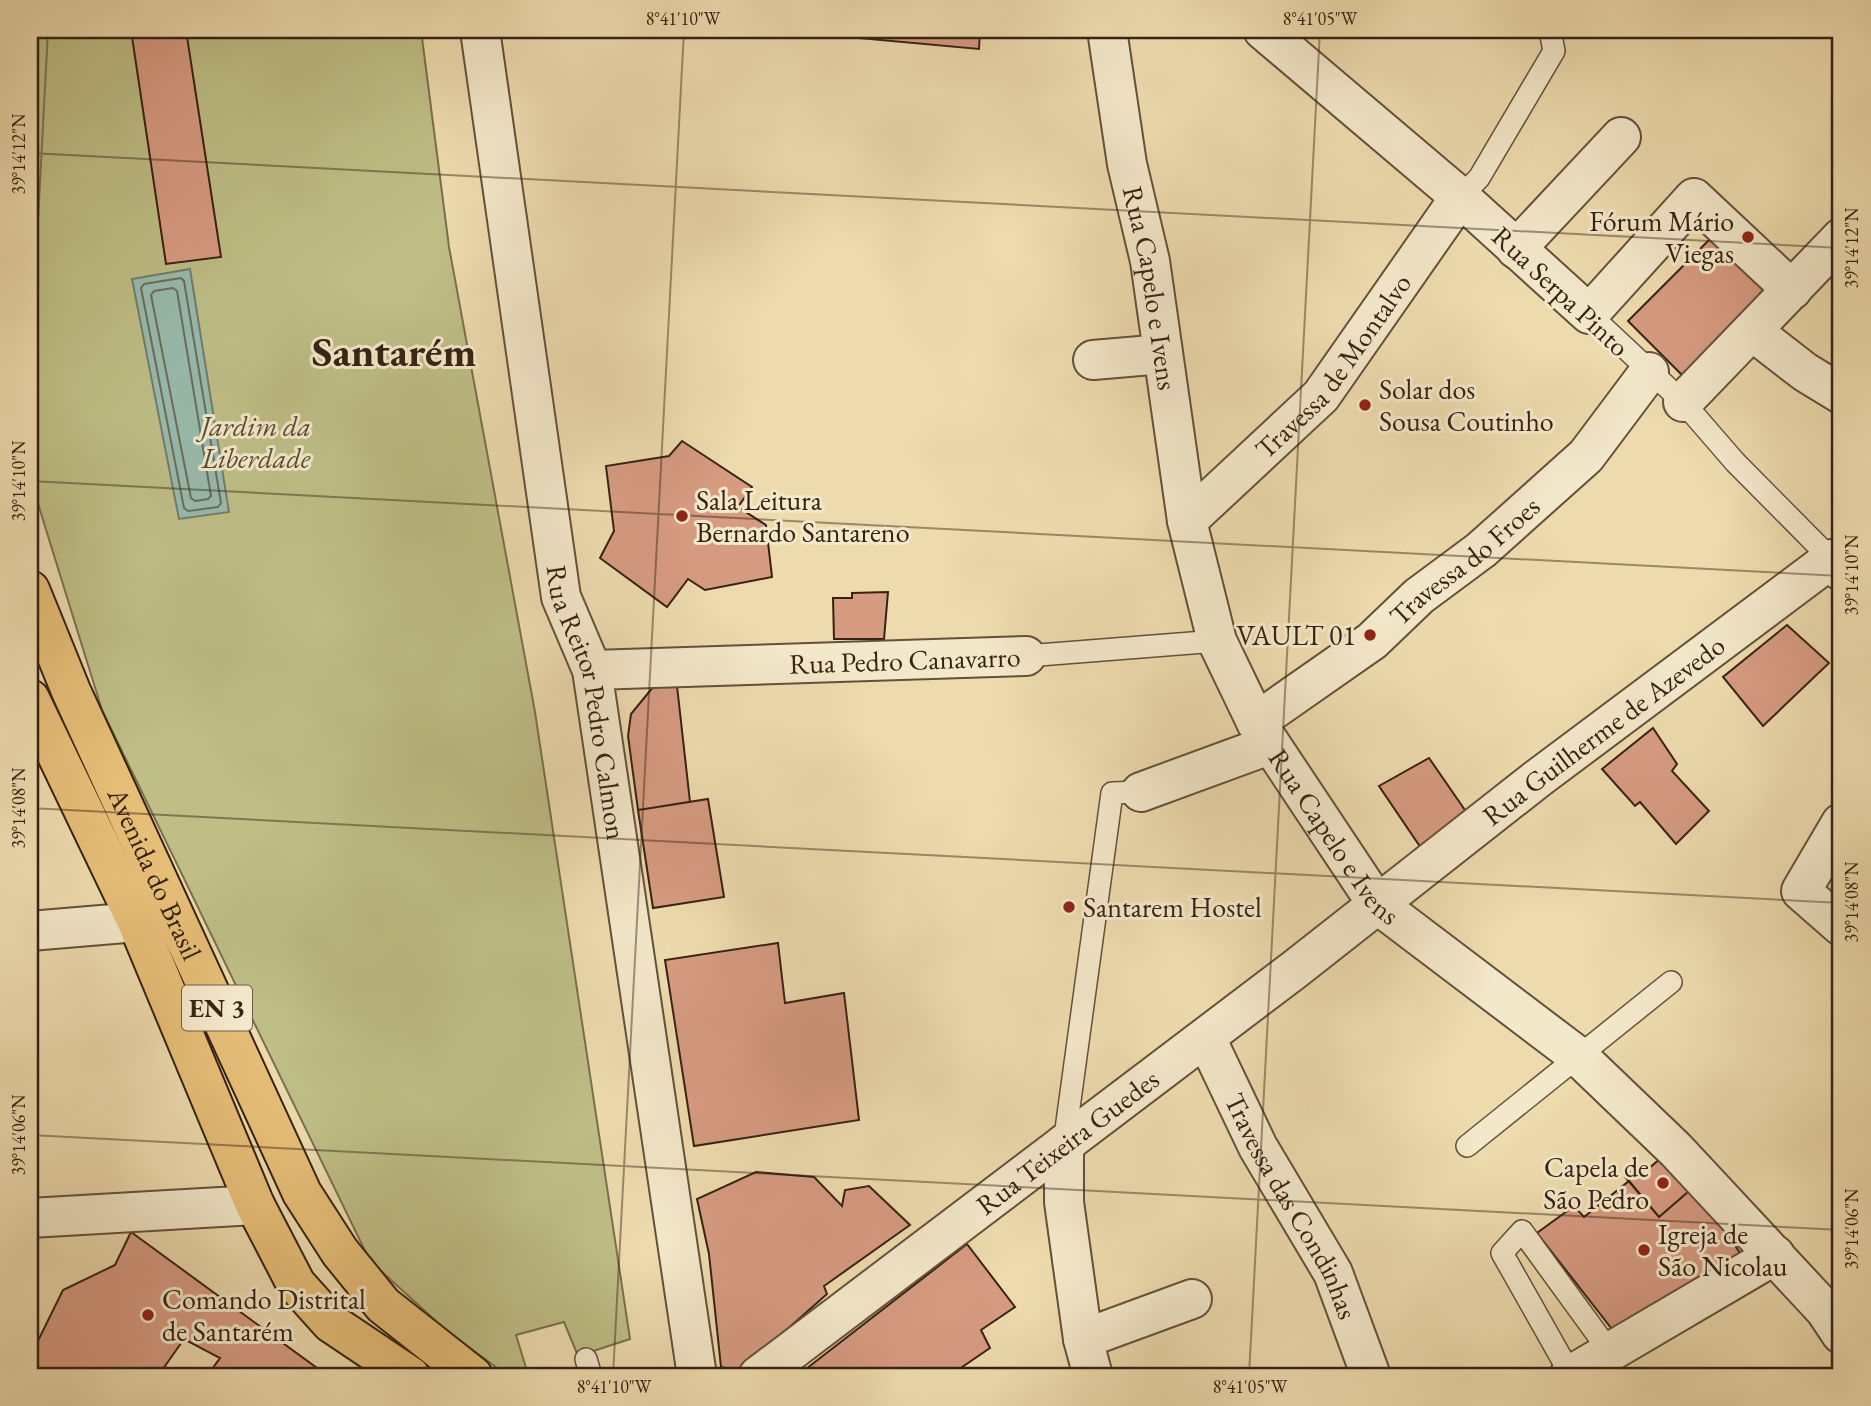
<svg xmlns="http://www.w3.org/2000/svg" width="1871" height="1406" font-family="'EB Garamond',serif">
  <rect width="100%" height="100%" fill="#eddbae"/>
  <filter id="stains"><feTurbulence type="fractalNoise" baseFrequency=".00286" numOctaves="4"/><feColorMatrix values="0 0 0 0 .2 0 0 0 0 .09 0 0 0 0 .02 0 0 0 .5 -.17"/></filter>
  <radialGradient id="worn" r=".72"><stop offset=".6" stop-color="#630" stop-opacity="0"/><stop offset="1" stop-color="#630" stop-opacity=".3"/></radialGradient>
  <path fill="#bebe86" stroke="#7a704c" stroke-width="2" d="M30 30H421L449 247 535 712 630 1339 578 1356 564 1322 516 1335 527 1371 508 1376 448 1332 370 1261 102 710 30 478Z"/>
  <path fill="#99bbad" stroke="#717e6f" stroke-width="2" d="M190 269 229 512 179 519 132 279Z"/>
  <g fill="none" stroke-linecap="round" stroke-linejoin="round">
    <path stroke="#686e60" stroke-width="2" d="M181 278 184 281 221 503 218 507 188 511 184 508 141 288 144 284Z
      M173 288 177 291 211 496 208 499 195 501 191 498 151 295 154 291Z"/>
  </g>
  <path fill="#d79b82" stroke="#362213" stroke-width="2" d="M131 30H186L221 257 166 264Z
    M771 30H980L979 49Z
    M1716 233 1772 289 1684 377 1628 321Z
    M682 441 752 487 738 507 766 525 772 577 705 590 688 579 667 607 600 558 614 531 606 466 669 456Z
    M888 592 884 639H834L833 598H852V593Z
    M1787 625 1829 663 1763 726 1723 677Z
    M676 677 690 802 638 810 628 736 631 714 658 681Z
    M1653 728 1677 764 1672 771 1709 811 1676 844 1640 802 1635 806 1602 769Z
    M1429 758 1467 813 1421 848 1379 786Z
    M708 799 724 897 653 908 638 810Z
    M778 943 785 1003 844 993 859 1120 694 1146 665 960Z
    M1668 1152 1696 1185 1659 1217 1625 1177 1636 1168 1641 1175Z
    M756 1172 814 1177 842 1206 845 1190 869 1186 910 1225 824 1286 827 1294 739 1372 721 1367 709 1254 697 1199Z
    M1629 1181 1659 1217 1696 1185 1749 1267 1622 1342 1537 1233 1574 1206 1584 1217Z
    M131 1232 328 1376H207L220 1358 184 1339 158 1376H30V1357L63 1290 115 1265Z
    M967 1244 1015 1307 981 1330 990 1348 949 1376H797Z"/>
  <g fill="none" stroke-linecap="round" stroke-linejoin="round">
    <g stroke="#64503a" stroke-width="24">
      <path id="lane" d="M1460 197 1479 178 1554 51 1550 30
        M1589 314 1683 402 1735 462 1831 559
        M1026 656 1217 641
        M1064 1144 1112 793 1141 792
        M1467 1146 1671 982
        M586 1359 591 1376
        M1571 1375 1502 1253 1522 1231 1610 1352"/>
    </g>
    <g stroke="#64503a" stroke-width="42">
      <g id="street">
        <path id="s1" d="M480 30 561 597 592 670 697 1376"/>
        <path id="s2" d="M1107 30 1127 164 1150 261 1187 521 1217 641 1256 722 1377 904 1579 1057 1676 1150 1825 1310 1841 1334"/>
        <path d="M1263 30 1460 197 1589 314 1694 198 1792 290"/>
        <path d="M1516 249 1621 137"/>
        <path d="M1752 331 1805 372 1841 394"/>
        <path d="M1093 360 1163 354"/>
        <path d="M1683 402 1841 238"/>
        <path id="s3" d="M1187 521 1321 396 1460 197"/>
        <path id="s4" d="M592 670 1026 656"/>
        <path id="s5" d="M1256 722 1372 641 1419 596 1481 550 1586 456 1649 372"/>
        <path d="M1141 792 1269 745"/>
        <path d="M1841 823 1801 891 1841 926"/>
        <path d="M30 931 137 922"/>
        <path id="s6" d="M1206 1038 1258 1147 1333 1273 1371 1376"/>
        <path d="M1064 1144V1202L1083 1339 1093 1376"/>
        <path d="M30 1218 255 1205"/>
        <path d="M1083 1339 1192 1299"/>
        <path id="s7" d="M758 1376 1294 970 1537 779 1831 559 1841 571"/>
        <path d="M1569 1376 1775 1255"/>
      </g>
    </g>
    <g stroke="#362213" stroke-width="42">
      <g id="primary">
        <path id="s8" d="M30 590 71 691 302 1193 340 1252 383 1305 473 1376"/>
        <path d="M30 699 137 922 255 1205 296 1284 331 1323 410 1376"/>
      </g>
    </g>
    <use href="#lane" stroke="#f3e8ca" stroke-width="21"/>
    <use href="#street" stroke="#f3e8ca" stroke-width="38"/>
    <use href="#primary" stroke="#e6be77" stroke-width="38"/>
  </g>
  <path fill="none" stroke="#362213" stroke-width="2" stroke-opacity="0.45" d="M30 153 1841 248M30 373 48 30M30 481 1841 576M30 808 1841 903M30 1135 1841 1230M613 1376 684 30M1249 1376 1320 30"/>
  <g fill="#8f2418" stroke="#f3e8ca" stroke-width="2.5">
    <circle cx="1748" cy="237" r="7"/>
    <circle cx="1365" cy="405" r="7"/>
    <circle cx="682" cy="516" r="7"/>
    <circle cx="1370" cy="635" r="7"/>
    <circle cx="1069" cy="907" r="7"/>
    <circle cx="1663" cy="1183" r="7"/>
    <circle cx="1644" cy="1250" r="7"/>
    <circle cx="148" cy="1315" r="7"/>
  </g>
  <g text-anchor="middle" dominant-baseline="central" stroke-width="6" stroke-linejoin="round" paint-order="stroke">
    <rect fill="#f3e8ca" stroke="#6f5d4a" stroke-width="2" x="182" y="985.5" width="70" height="45" rx="5"/>
    <g font-size="26" font-weight="bold" fill="#362213">
      <text x="217" y="1008">EN 3</text>
    </g>
    <g font-size="28" fill="#362213" stroke="#f3e8ca" text-anchor="start">
      <text x="1734" y="221" text-anchor="end">Fórum Mário<tspan x="1734" dy="32">Viegas</tspan></text>
      <text x="1379" y="389">Solar dos<tspan x="1379" dy="32">Sousa Coutinho</tspan></text>
      <text x="696" y="500">Sala Leitura<tspan x="696" dy="32">Bernardo Santareno</tspan></text>
      <text x="1356" y="635" text-anchor="end">VAULT 01</text>
      <text x="1083" y="907">Santarem Hostel</text>
      <text x="1649" y="1167" text-anchor="end">Capela de<tspan x="1649" dy="32">São Pedro</tspan></text>
      <text x="1658" y="1234">Igreja de<tspan x="1658" dy="32">São Nicolau</tspan></text>
      <text x="162" y="1299">Comando Distrital<tspan x="162" dy="32">de Santarém</tspan></text>
    </g>
    <g font-size="28" fill="#362213" stroke="#f3e8ca">
      <text stroke="none"><textPath href="#s2" startOffset="262">Rua Capelo e Ivens</textPath></text>
      <text transform="translate(1561 291) rotate(43)">Rua Serpa Pinto</text>
      <text stroke="none"><textPath href="#s3" startOffset="214">Travessa de Montalvo</textPath></text>
      <text stroke="none"><textPath href="#s5" startOffset="264">Travessa do Froes</textPath></text>
      <text stroke="none"><textPath href="#s4" startOffset="313">Rua Pedro Canavarro</textPath></text>
      <text stroke="none"><textPath href="#s1" startOffset="682">Rua Reitor Pedro Calmon</textPath></text>
      <text stroke="none"><textPath href="#s7" startOffset="1064">Rua Guilherme de Azevedo</textPath></text>
      <text stroke="none"><textPath href="#s2" startOffset="850">Rua Capelo e Ivens</textPath></text>
      <text stroke="none"><textPath href="#s8" startOffset="310">Avenida do Brasil</textPath></text>
      <text stroke="none"><textPath href="#s7" startOffset="388">Rua Teixeira Guedes</textPath></text>
      <text stroke="none"><textPath href="#s6" startOffset="189">Travessa das Condinhas</textPath></text>
    </g>
    <g font-size="28" font-style="italic" fill="#584930" stroke="#f3e8ca">
      <text x="256" y="426">Jardim da<tspan x="256" dy="32">Liberdade</tspan></text>
    </g>
    <g font-size="42" font-weight="bold" fill="#362213" stroke="#f3e8ca">
      <text x="394" y="351">Santarém</text>
    </g>
  </g>
  <rect width="1871" height="1406" fill="none" stroke="#eddbae" stroke-width="77"/>
  <rect x="38" y="38" width="1794" height="1330" fill="none" stroke="#362213" stroke-width="2.5"/>
  <g font-size="18" text-anchor="middle" fill="#362213">
    <text x="683" y="25">8°41'10"W</text>
    <text x="1320" y="25">8°41'05"W</text>
    <text transform="translate(19 154) rotate(-90)" y="6">39°14'12"N</text>
    <text transform="translate(1852 248) rotate(-90)" y="6">39°14'12"N</text>
    <text transform="translate(19 481) rotate(-90)" y="6">39°14'10"N</text>
    <text transform="translate(1852 575) rotate(-90)" y="6">39°14'10"N</text>
    <text transform="translate(19 808) rotate(-90)" y="6">39°14'08"N</text>
    <text transform="translate(1852 902) rotate(-90)" y="6">39°14'08"N</text>
    <text transform="translate(19 1135) rotate(-90)" y="6">39°14'06"N</text>
    <text transform="translate(1852 1229) rotate(-90)" y="6">39°14'06"N</text>
    <text x="614" y="1393">8°41'10"W</text>
    <text x="1250" y="1393">8°41'05"W</text>
  </g>
  <rect width="100%" height="100%" filter="url(#stains)"/>
  <rect width="100%" height="100%" fill="url(#worn)"/>
</svg>
